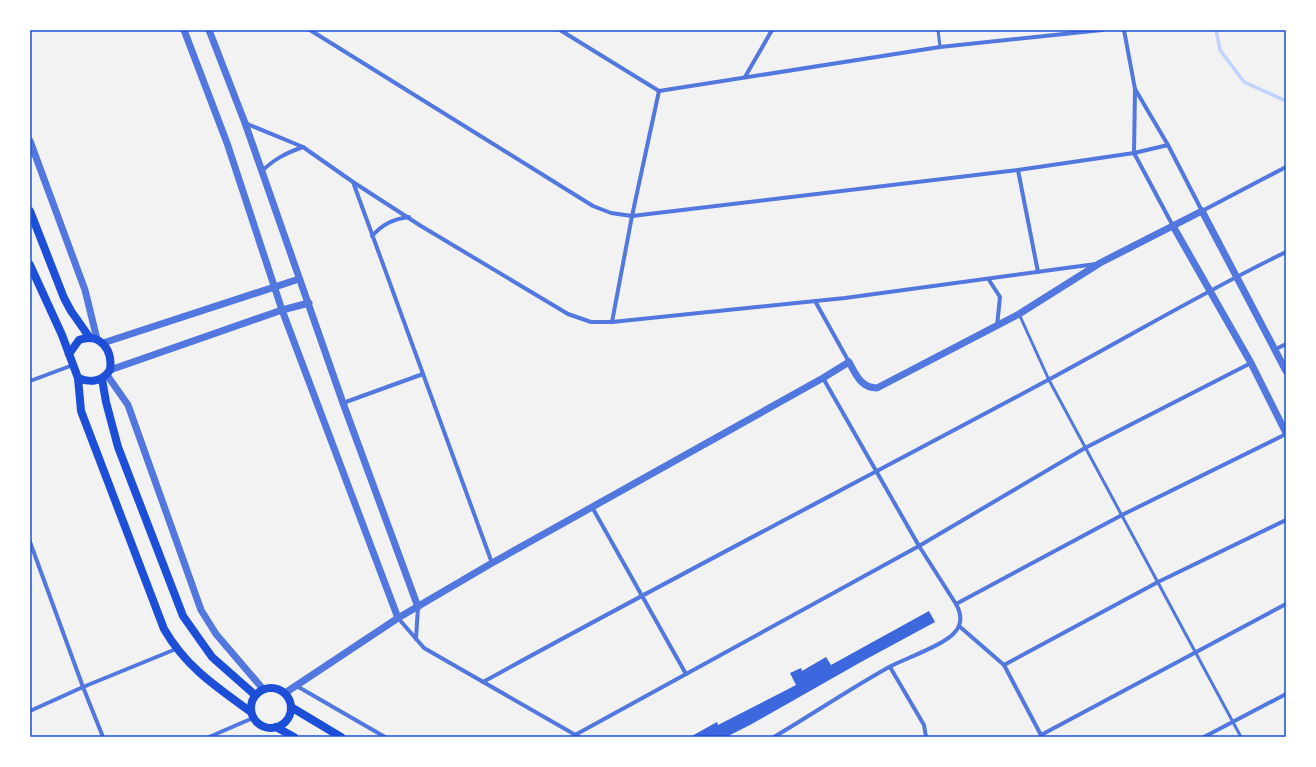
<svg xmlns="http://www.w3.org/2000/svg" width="1316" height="767" viewBox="0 0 1316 767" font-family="Literata,serif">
<rect width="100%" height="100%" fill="#f2f2f2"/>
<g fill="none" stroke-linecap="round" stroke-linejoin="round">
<polyline stroke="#bfd3fe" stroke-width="3.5" points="1216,30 1220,50 1244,82 1286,101"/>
</g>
<polygon fill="#3d67dc" points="929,611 935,622 861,662 750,725 726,737 690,737 717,722 718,725 796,685 790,673 801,668 802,671 826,657 831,665"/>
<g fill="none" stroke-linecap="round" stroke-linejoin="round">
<g stroke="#5277de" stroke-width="3">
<polyline points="938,30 940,47"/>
<polyline points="1019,314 1049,380 1241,737"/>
</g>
<g stroke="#5277de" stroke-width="4">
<polyline points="310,30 593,206 611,213 632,216 1018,170 1134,153 1168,145"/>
<polyline points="560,30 659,91 940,47 1102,30"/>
<polyline points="1124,30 1135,89 1134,153 1173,226"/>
<polyline points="745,77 772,30"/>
<polyline points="1135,89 1168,145 1202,211 1286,167"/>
<polyline points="245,123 303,147 353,182 421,226 568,314 591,322 612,322 845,298 1096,264"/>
<polyline points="1018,170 1038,272"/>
<path d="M261,172C274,159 286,153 303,147"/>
<polyline points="353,182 492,563"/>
<path d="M372,236C383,224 393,219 409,217"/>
<polyline points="989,280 1000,297 997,326"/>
<polyline points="815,301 849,362"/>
<polyline points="612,322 632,216 659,91"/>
<polyline points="1274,350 1286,344"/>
<polyline points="30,381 73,365"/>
<polyline points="343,403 423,374"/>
<polyline points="592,507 686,674"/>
<polyline points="30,542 83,687 103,737"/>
<polyline points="956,604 1122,515 1286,434"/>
<polyline points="398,618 424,648 579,737"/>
<polyline points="959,626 1004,665 1042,737"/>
<polyline points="416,639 418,607"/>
<polyline points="1004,665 1158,582 1286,520"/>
<polyline points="890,667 924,725 926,737"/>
<path d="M483,682C670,579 860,481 1048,380C1128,337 1205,291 1286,252"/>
<polyline points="295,685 385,737"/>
<polyline points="30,711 83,687 176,649"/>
<polyline points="575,735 919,546 1085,448 1251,363"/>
<polyline points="1041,735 1286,604"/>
<polyline points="209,737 253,718"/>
<path d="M774,737C813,714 851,688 891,666C907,658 946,644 955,632C963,623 961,613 956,604L919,546L823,378"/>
<polyline points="1204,737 1286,694"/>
</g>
<g stroke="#5277de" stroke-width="7">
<polyline points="184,30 227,143 282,310 398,618"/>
<polyline points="209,30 245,123 343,403 418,607"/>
<polyline points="30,141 85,290 97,339"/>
<polyline points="1173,226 1251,363 1286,433"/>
<polyline points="103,343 299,279"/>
<polyline points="110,370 282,310 309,303"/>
<polyline points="107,375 128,405 201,610 216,634 263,689"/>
<path d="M285,693L398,618L492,563L823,378L849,362C856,375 861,388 877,388L1019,314L1100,263L1202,211L1286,371"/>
</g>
<g stroke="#1d4ed8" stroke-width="8">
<polyline points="30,211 64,298 71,311 90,338"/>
<path d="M30,265L62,335L78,378L81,411L164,629C186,667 215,686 251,712"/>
<path d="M69,354L79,340C100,332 113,350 110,370C102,382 90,383 78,378"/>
<polyline points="102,379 106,402 118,447 183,616 212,657 255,695"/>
<circle cx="271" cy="708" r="20"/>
<polyline points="291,707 341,737"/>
<polyline points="276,727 294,737"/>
</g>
</g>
<rect width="1316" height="767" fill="none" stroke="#ffffff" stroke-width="62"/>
<rect x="31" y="31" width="1254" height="705" fill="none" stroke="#1d4ed8" stroke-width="1.5"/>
</svg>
